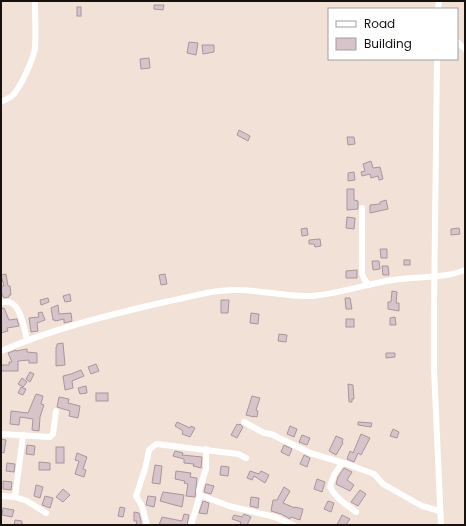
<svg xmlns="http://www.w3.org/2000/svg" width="466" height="526" viewBox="0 0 466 526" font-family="Poppins,sans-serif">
<rect width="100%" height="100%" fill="#f1e1d6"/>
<g fill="#d7c4cb" stroke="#a8969c">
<polygon points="154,5 164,5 163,10 154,9"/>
<rect x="77" y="7" width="4" height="9"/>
<polygon points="189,42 198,43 196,55 187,53"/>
<polygon points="202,45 214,45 214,52 203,54"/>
<polygon points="149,58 150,68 141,69 140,59"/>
<polygon points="239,130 250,136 248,141 237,135"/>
<polygon points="347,137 354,137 355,144 348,145"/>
<polygon points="371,161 373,168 380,167 383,179 379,180 378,176 371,178 370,174 362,176 361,172 365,171 363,164"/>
<polygon points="354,172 355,180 348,181 348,173"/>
<polygon points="347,189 354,189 354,200 358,201 358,209 347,210"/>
<polygon points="386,200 388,209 370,213 370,205 380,204 380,202"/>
<polygon points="347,217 355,218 354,229 346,228"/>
<polygon points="307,228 308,235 302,236 301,229"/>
<polygon points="459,228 460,234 451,235 451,229"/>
<polygon points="320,239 321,246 315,247 314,244 309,244 309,240"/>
<polygon points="380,249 387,249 387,258 381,258"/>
<rect x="404" y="260" width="6" height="5"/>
<polygon points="372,261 379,261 380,269 373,270"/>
<polygon points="382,266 388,266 389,275 383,275"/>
<polygon points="357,270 357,278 346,278 346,271"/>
<polygon points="6,274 8,286 10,286 11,295 9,295 9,297 4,298 3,296 2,296 1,286 4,286 1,275"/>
<polygon points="165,274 167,284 161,285 159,275"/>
<polygon points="392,291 397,292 396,303 399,303 399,311 388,309 388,302 391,302"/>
<polygon points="70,294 71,301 65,302 63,296"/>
<polygon points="48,298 49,302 41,305 40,300"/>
<polygon points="345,298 350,298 352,309 346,309"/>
<polygon points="221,300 229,300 228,313 221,313"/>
<polygon points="58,305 59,314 71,313 72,321 64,323 64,319 55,321 55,320 53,320 51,308"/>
<polygon points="4,308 9,320 17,319 19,326 7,328 8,331 1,333 1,309"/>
<polygon points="42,312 45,320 37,323 38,331 31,332 29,318 39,317 38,313"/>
<polygon points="251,313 259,314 258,324 250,323"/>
<polygon points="395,317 396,325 390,325 390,318"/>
<rect x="346" y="319" width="8" height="8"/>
<polygon points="279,334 287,335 286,342 278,341"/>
<polygon points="63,343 65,365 56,366 56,347 57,346 57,344"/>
<polygon points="27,349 27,352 37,353 37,363 29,363 29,360 18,361 18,371 1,371 1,365 9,365 9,362 12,362 8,353 16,350 16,351"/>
<polygon points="386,353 395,353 395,357 386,358"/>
<polygon points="96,364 99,371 91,374 88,367"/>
<polygon points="81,370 84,376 72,381 73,388 65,390 63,376 71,374"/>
<polygon points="30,372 34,374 30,382 26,379"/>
<polygon points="22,378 27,382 23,387 18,384"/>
<polygon points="348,384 353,385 354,399 352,399 352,402 349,402"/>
<polygon points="86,386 87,393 80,394 78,388"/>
<polygon points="21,387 26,389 23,395 18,393"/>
<rect x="96" y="393" width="12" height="8"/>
<polygon points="36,394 43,396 41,404 44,405 40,417 39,431 32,430 33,419 20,417 19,425 10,424 11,411 28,413"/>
<polygon points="252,396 260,398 256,410 258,411 257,417 254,416 254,417 246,415"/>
<polygon points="59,397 69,399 68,403 80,406 78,418 69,416 70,411 57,407"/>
<polygon points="177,422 190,428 191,426 195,428 190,437 182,434 183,431 175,426"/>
<polygon points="358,422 372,423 371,427 358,425"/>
<polygon points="237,424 239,425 240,424 243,427 237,438 231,435"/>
<polygon points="290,426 297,429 294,437 287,434"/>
<polygon points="393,429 399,432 397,438 390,436"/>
<polygon points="361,434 370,438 361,455 358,453 354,462 347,459 350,451 353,453"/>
<polygon points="302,435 310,438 307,445 299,442"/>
<polygon points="336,436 343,439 342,443 343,443 336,455 329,451"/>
<polygon points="1,439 6,440 4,453 1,452"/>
<polygon points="27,445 35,446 34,455 26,454"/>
<polygon points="284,445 292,449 289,456 281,452"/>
<rect x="56" y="447" width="8" height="16"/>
<polygon points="175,451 183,453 182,455 202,457 201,468 193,466 194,464 184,463 184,459 173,456"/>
<polygon points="77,453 87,457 83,469 86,470 84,477 75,474 79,461 75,460"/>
<polygon points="304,455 310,458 307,467 300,464"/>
<polygon points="39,462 50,463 50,470 39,470"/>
<polygon points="7,463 15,464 14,472 6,471"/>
<polygon points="155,465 162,466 160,484 152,483"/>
<polygon points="221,466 229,467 228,476 220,475"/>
<polygon points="344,468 352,472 347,480 354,485 350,491 336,484 338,477"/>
<polygon points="176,471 191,473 190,477 197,478 195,497 186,496 188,484 184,483 185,481 175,479"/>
<polygon points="250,471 259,474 261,471 269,475 265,483 254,476 252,480 247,478"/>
<polygon points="317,479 325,482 322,492 314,489"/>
<polygon points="3,481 12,482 11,490 3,489"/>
<polygon points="206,484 214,486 211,494 204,492"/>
<polygon points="36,485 43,487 40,498 34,496"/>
<polygon points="284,487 290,491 283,503 295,508 295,507 303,509 300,520 291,517 290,519 281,514 271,511 273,500 277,500"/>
<polygon points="63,489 70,495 63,502 56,497"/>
<polygon points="360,490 366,494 358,506 351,502"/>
<polygon points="163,492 184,495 182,507 160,501"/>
<polygon points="45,496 53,498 50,508 42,505"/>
<polygon points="148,496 156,497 154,507 146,505"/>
<polygon points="251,497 259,498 258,508 250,506"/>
<polygon points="203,501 209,503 207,514 199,513"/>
<polygon points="328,501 334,503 331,512 324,509"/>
<polygon points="120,507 125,508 123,517 118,516"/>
<polygon points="3,508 14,510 12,517 2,515"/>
<polygon points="134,512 139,513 141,521 141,525 136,525 137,521 134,521"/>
<polygon points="184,514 189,515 187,525 159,525 162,517 182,521"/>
<polygon points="244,514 251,517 247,525 240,525 241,522 232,519 234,515 242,517"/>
<polygon points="342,515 350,519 346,525 337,525"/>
<polygon points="15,520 22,521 22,525 14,525"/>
</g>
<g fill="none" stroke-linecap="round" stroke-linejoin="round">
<g stroke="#fff" stroke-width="6">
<polyline points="438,9 439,1"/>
<polyline points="457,42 465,49"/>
<polyline points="437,59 434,310 434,369 441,525"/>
<path d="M1,102C6,99 11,98 14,94C22,84 33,60 35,48C36,33 35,16 35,1"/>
<polyline points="362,208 362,273 364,279 369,285"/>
<path d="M1,303C20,295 24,328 27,340"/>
<path d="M1,351C55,328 112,314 169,301C191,297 215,289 238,290C262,290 286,297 310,296C339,294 365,284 393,280C417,276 442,279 465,270"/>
<polyline points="244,422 264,433 271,434 310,453 347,464 374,474 383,484 422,506 440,511"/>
<polyline points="1,434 50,437 53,434 56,411"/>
<polyline points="206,449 206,469 199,491 200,495 229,506 275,517 293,525"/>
<path d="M342,463L334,475L330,487C336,499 346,504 356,512"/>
<polyline points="1,496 15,497 23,435"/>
<polyline points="15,497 27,501 46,513"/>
<polyline points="147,525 142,506 136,496 145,469 149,450 156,444 238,454 246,458"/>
<polyline points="191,525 200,495"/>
</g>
</g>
<rect width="466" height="526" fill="none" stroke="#17120e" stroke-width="4"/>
<rect x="328" y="8" width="130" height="52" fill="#ffffff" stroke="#a2a09f"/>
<rect x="336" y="21" width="20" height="6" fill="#ffffff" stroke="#a2a09f"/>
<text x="364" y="28" font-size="12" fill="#17120e">Road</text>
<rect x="336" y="38" width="20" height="12" fill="#d7c4cb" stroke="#a2a09f"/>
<text x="364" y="48" font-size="12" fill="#17120e">Building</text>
</svg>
